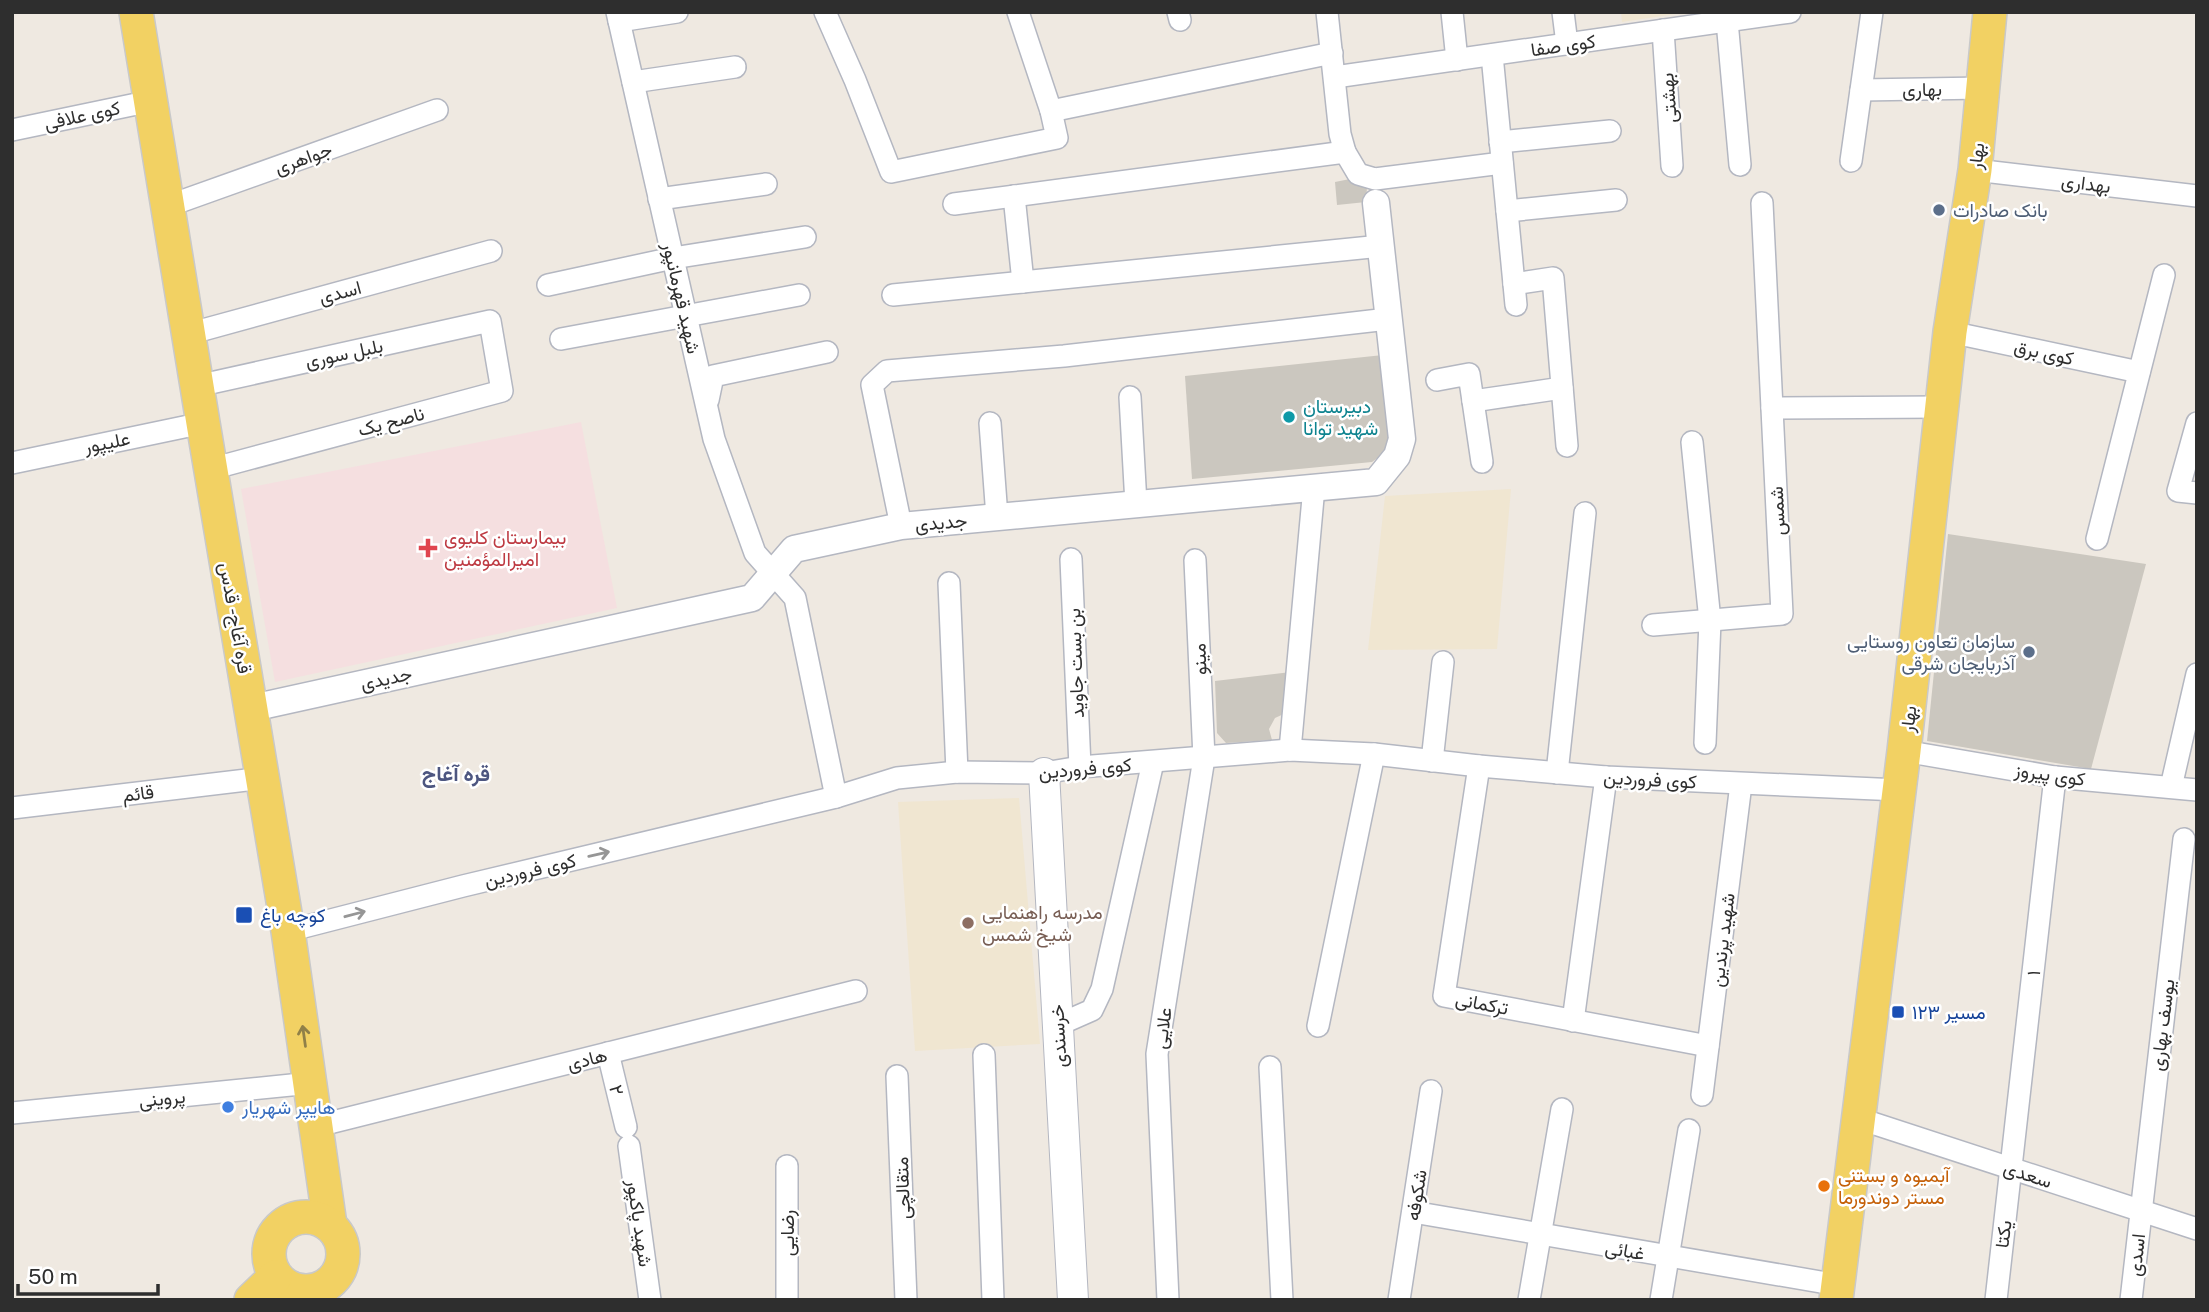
<svg xmlns="http://www.w3.org/2000/svg" width="2209" height="1312" viewBox="0 0 2209 1312" font-family="'Public Sans',Vazirmatn,sans-serif">
<rect width="100%" height="100%" fill="#efe9e1"/>
<g fill="#f0e6d1">
<polygon points="1621,12 1689,12 1622,22"/>
<polygon points="1511,489 1497,649 1368,650 1385,496"/>
<polygon points="1019,798 1040,1044 915,1051 898,802"/>
</g>
<polygon fill="#f5dfe0" points="581,422 617,608 275,682 241,489"/>
<g fill="#cbc7bf">
<polygon points="1350,179 1367,187 1366,202 1337,205 1335,182"/>
<polygon points="1383,355 1393,447 1372,462 1192,479 1185,376"/>
<polygon points="1948,534 2146,564 2091,769 1927,741"/>
<polygon points="1291,672 1288,712 1275,718 1269,729 1272,740 1226,743 1217,733 1215,681"/>
</g>
<g fill="none" stroke-linecap="round" stroke-linejoin="round">
<defs>
<g id="minor">
<polyline points="617,12 714,439 755,553 795,598 836,797"/>
<polyline points="825,12 855,80 891,172 1057,138 1051,111 1018,12"/>
<polyline points="1178,12 1180,20"/>
<polyline points="1327,12 1340,134 1345,152 1358,174 1375,179 1502,163"/>
<polyline points="1452,12 1457,60"/>
<polyline points="1563,12 1567,44"/>
<polyline points="619,21 677,12"/>
<polyline points="1727,21 1740,165"/>
<polyline points="1663,30 1672,166"/>
<polyline points="1492,55 1516,305"/>
<polyline points="1335,77 1790,12"/>
<polyline points="633,82 735,67"/>
<polyline points="1861,90 1983,88"/>
<polyline points="1051,111 1332,53"/>
<polyline points="12,130 151,101"/>
<polyline points="1500,142 1610,131"/>
<polyline points="1851,161 1872,12"/>
<polyline points="1975,170 2197,196"/>
<polyline points="1014,196 1023,282"/>
<polyline points="659,199 766,184"/>
<polyline points="954,204 1345,152"/>
<polyline points="168,206 437,110"/>
<polyline points="1507,211 1616,200"/>
<polyline points="1514,284 1553,278 1567,446"/>
<polyline points="548,285 673,258 805,237"/>
<polyline points="893,295 1381,246"/>
<polyline points="1950,332 2139,372"/>
<polyline points="188,334 491,251"/>
<polyline points="561,339 799,295"/>
<polyline points="1437,380 1469,374 1482,462"/>
<polyline points="197,386 490,321 502,391 211,469"/>
<polyline points="1130,397 1136,504"/>
<polyline points="708,400 713,376 827,352"/>
<polyline points="1473,401 1562,388"/>
<polyline points="1772,408 1942,407"/>
<polyline points="990,423 997,517"/>
<polyline points="2197,423 2178,491 2197,493"/>
<polyline points="1692,442 1710,621 1705,743"/>
<polyline points="12,463 203,423"/>
<polyline points="901,526 872,385 887,371 1064,356 1388,319"/>
<polyline points="2097,539 2164,275"/>
<polyline points="1071,559 1080,767"/>
<polyline points="949,583 957,772"/>
<polyline points="1653,625 1782,614 1762,203"/>
<polyline points="1290,750 1314,487"/>
<polyline points="1904,751 2055,777 2197,790"/>
<polyline points="1432,761 1443,662"/>
<polyline points="1479,766 1444,996 1708,1046"/>
<polyline points="1557,773 1585,513"/>
<polyline points="2171,787 2197,674"/>
<polyline points="12,808 263,778"/>
<polyline points="288,931 463,886 836,797 897,778 957,772 1044,773 1080,767 1290,750 1374,754 1479,766 1606,777 1899,790"/>
<polyline points="1573,1021 1606,777"/>
<polyline points="1058,1025 1092,1010 1102,989 1153,762"/>
<polyline points="1318,1026 1374,754"/>
<polyline points="608,1053 626,1127"/>
<polyline points="984,1055 993,1300"/>
<polyline points="1270,1067 1282,1300"/>
<polyline points="897,1076 906,1300"/>
<polyline points="1702,1095 1741,784"/>
<polyline points="12,1113 311,1083"/>
<polyline points="1860,1119 2197,1229"/>
<polyline points="317,1126 856,991"/>
<polyline points="629,1146 650,1300"/>
<polyline points="787,1166 787,1300"/>
<polyline points="1413,1212 1838,1285"/>
<polyline points="1168,1300 1157,1054 1204,758 1195,560"/>
<polyline points="1399,1300 1431,1091"/>
<polyline points="1529,1300 1562,1109"/>
<polyline points="1661,1300 1689,1130"/>
<polyline points="1996,1300 2055,777"/>
<polyline points="2131,1300 2184,839"/>
</g>
<polyline id="tertiary" points="252,708 752,598 794,549 901,526 1376,482 1397,456 1402,439 1376,203"/>
<polyline id="secondary" points="1044,773 1073,1300"/>
<g id="primary">
<polyline points="136,12 203,423 288,931 330,1225"/>
<circle cx="306" cy="1254" r="37"/>
<polyline points="251,1300 275,1277"/>
<polyline points="1836,1300 1904,751 1950,332 1975,170 1990,12"/>
</g>
</defs>
<use href="#minor" stroke="#b4b7c1" stroke-width="24"/>
<use href="#tertiary" stroke="#b4b7c1" stroke-width="29"/>
<use href="#secondary" stroke="#b4b7c1" stroke-width="32"/>
<use href="#primary" stroke="#c9c9c9" stroke-width="36"/>
<use href="#minor" stroke="#fff" stroke-width="21"/>
<use href="#tertiary" stroke="#fff" stroke-width="26"/>
<use href="#secondary" stroke="#fff" stroke-width="30"/>
<use href="#primary" stroke="#f2d163" stroke-width="33"/>
</g>
<defs><path id="oneway-shaft" d="M-6 0H5M1.5-3L5.5 0L1.5 3" fill="none" stroke-width="1.6" stroke-linecap="round" stroke-linejoin="round" transform="scale(1.75)"/></defs>
<g stroke="#969696">
<use href="#oneway-shaft" transform="translate(599 854) rotate(-13)"/>
<use href="#oneway-shaft" transform="translate(355 914) rotate(-15)"/>
</g>
<use stroke="#908048" href="#oneway-shaft" transform="translate(304 1036) rotate(-98)"/>
<g fill="#5c6f8a" stroke="#fff" stroke-width="2.5">
<circle cx="1939" cy="210" r="7"/>
<circle cx="2029" cy="652" r="7"/>
</g>
<circle fill="#0f9aa8" stroke="#fff" stroke-width="2.5" cx="1289" cy="417" r="7"/>
<path fill="#e0444e" stroke="#fff" stroke-width="2.5" d="M424.5 537.5h7v7h7v7h-7v7h-7v-7h-7v-7h7z"/>
<g fill="#1a4fb4" stroke="#fff" stroke-width="2.5">
<rect x="235" y="906" width="18" height="18" rx="3.5"/>
<rect x="1891" y="1005" width="14" height="14" rx="3.5"/>
</g>
<circle fill="#8d6e63" stroke="#fff" stroke-width="2.5" cx="968" cy="923" r="7"/>
<circle fill="#3f7fe0" stroke="#fff" stroke-width="2.5" cx="228" cy="1107" r="7"/>
<circle fill="#e8710a" stroke="#fff" stroke-width="2.5" cx="1824" cy="1186" r="7"/>
<g text-anchor="middle" stroke-width="5" stroke-linejoin="round" paint-order="stroke">
<g font-size="19" fill="#2e2e2e" stroke="#fff">
<text transform="translate(1563 45) rotate(-8)" y="7">کوی صفا</text>
<text transform="translate(1922 89) rotate(-1)" y="7">بهاری</text>
<text transform="translate(1668 98) rotate(-94)" y="7">بهشتی</text>
<text transform="translate(82 115) rotate(-12)" y="7">کوی علافی</text>
<text transform="translate(1976 156) rotate(-84)" y="7">بهار</text>
<text transform="translate(303 158) rotate(-20)" y="7">جواهری</text>
<text transform="translate(2086 183) rotate(7)" y="7">بهداری</text>
<text transform="translate(340 292) rotate(-15)" y="7">اسدی</text>
<text transform="translate(682 298) rotate(77)" y="7">شهید قهرمانپور</text>
<text transform="translate(2044 352) rotate(12)" y="7">کوی برق</text>
<text transform="translate(344 353) rotate(-12)" y="7">بلبل سوری</text>
<text transform="translate(391 421) rotate(-15)" y="7">ناصح یک</text>
<text transform="translate(107 442) rotate(-11)" y="7">علیپور</text>
<text transform="translate(1777 511) rotate(-93)" y="7">شمس</text>
<text transform="translate(941 522) rotate(-5)" y="7">جدیدی</text>
<text transform="translate(236 618) rotate(80)" y="7">قره آغاج - قدس</text>
<text transform="translate(1199 659) rotate(-92)" y="7">مینو</text>
<text transform="translate(1075 663) rotate(-92)" y="7">بن بست جاوید</text>
<text transform="translate(386 678) rotate(-12)" y="7">جدیدی</text>
<text transform="translate(1908 719) rotate(-84)" y="7">بهار</text>
<text transform="translate(1085 768) rotate(-5)" y="7">کوی فروردین</text>
<text transform="translate(2050 774) rotate(8)" y="7">کوی پیروز</text>
<text transform="translate(1650 779) rotate(3)" y="7">کوی فروردین</text>
<text transform="translate(138 793) rotate(-7)" y="7">قائم</text>
<text transform="translate(530 870) rotate(-13)" y="7">کوی فروردین</text>
<text transform="translate(1722 940) rotate(-83)" y="7">شهید پرندین</text>
<text transform="translate(2033 973) rotate(-84)" y="7">۱</text>
<text transform="translate(1482 1003) rotate(11)" y="7">ترکمانی</text>
<text transform="translate(2162 1025) rotate(-83)" y="7">یوسف بهاری</text>
<text transform="translate(1162 1028) rotate(-82)" y="7">علایی</text>
<text transform="translate(1058 1036) rotate(-93)" y="7">خرسندی</text>
<text transform="translate(587 1059) rotate(-14)" y="7">هادی</text>
<text transform="translate(617 1090) rotate(76)" y="7">۲</text>
<text transform="translate(162 1098) rotate(-6)" y="7">پروینی</text>
<text transform="translate(2028 1174) rotate(18)" y="7">سعدی</text>
<text transform="translate(902 1188) rotate(-92)" y="7">متقالچی</text>
<text transform="translate(1416 1195) rotate(-81)" y="7">شکوفه</text>
<text transform="translate(640 1223) rotate(82)" y="7">شهید پاکپور</text>
<text transform="translate(787 1233) rotate(-90)" y="7">رضایی</text>
<text transform="translate(2003 1234) rotate(-83)" y="7">یکتا</text>
<text transform="translate(1625 1250) rotate(10)" y="7">غبائی</text>
<text transform="translate(2136 1255) rotate(-84)" y="7">اسدی</text>
</g>
<g font-size="19" fill="#4e5e75" stroke="#fff" text-anchor="start">
<text x="1953" y="217">بانک صادرات</text>
<text x="2015" y="648" text-anchor="end">سازمان تعاون روستایی<tspan x="2015" dy="22">آذربایجان شرقی</tspan></text>
</g>
<g font-size="19" fill="#0d838f" stroke="#fff" text-anchor="start">
<text x="1303" y="413">دبیرستان<tspan x="1303" dy="22">شهید توانا</tspan></text>
</g>
<g font-size="19" fill="#be3a42" stroke="#fff" text-anchor="start">
<text x="444" y="544">بیمارستان کلیوی<tspan x="444" dy="22">امیرالمؤمنین</tspan></text>
</g>
<g font-size="19" fill="#785e54" stroke="#fff" text-anchor="start">
<text x="982" y="919">مدرسه راهنمایی<tspan x="982" dy="22">شیخ شمس</tspan></text>
</g>
<g font-size="19" fill="#164399" stroke="#fff" text-anchor="start">
<text x="260" y="922">کوچه باغ</text>
<text x="1912" y="1019">مسیر ۱۲۳</text>
</g>
<g font-size="19" fill="#366cbe" stroke="#fff" text-anchor="start">
<text x="242" y="1114">هایپر شهریار</text>
</g>
<g font-size="19" fill="#c56008" stroke="#fff" text-anchor="start">
<text x="1838" y="1182">آبمیوه و بستنی<tspan x="1838" dy="22">مستر دوندورما</tspan></text>
</g>
<g font-size="21" font-weight="bold" fill="#4d5680" stroke="#fff">
<text x="456" y="781">قره آغاج</text>
</g>
</g>
<rect width="2209" height="1312" fill="none" stroke="#2e2e2e" stroke-width="28"/>
<path d="M18 1284v10h140v-10" fill="none" stroke="#2e2e2e" stroke-width="3.5"/>
<text x="28" y="1284" font-size="21" fill="#2e2e2e" stroke="#ffffff" stroke-width="5" paint-order="stroke">50 m</text>
</svg>
